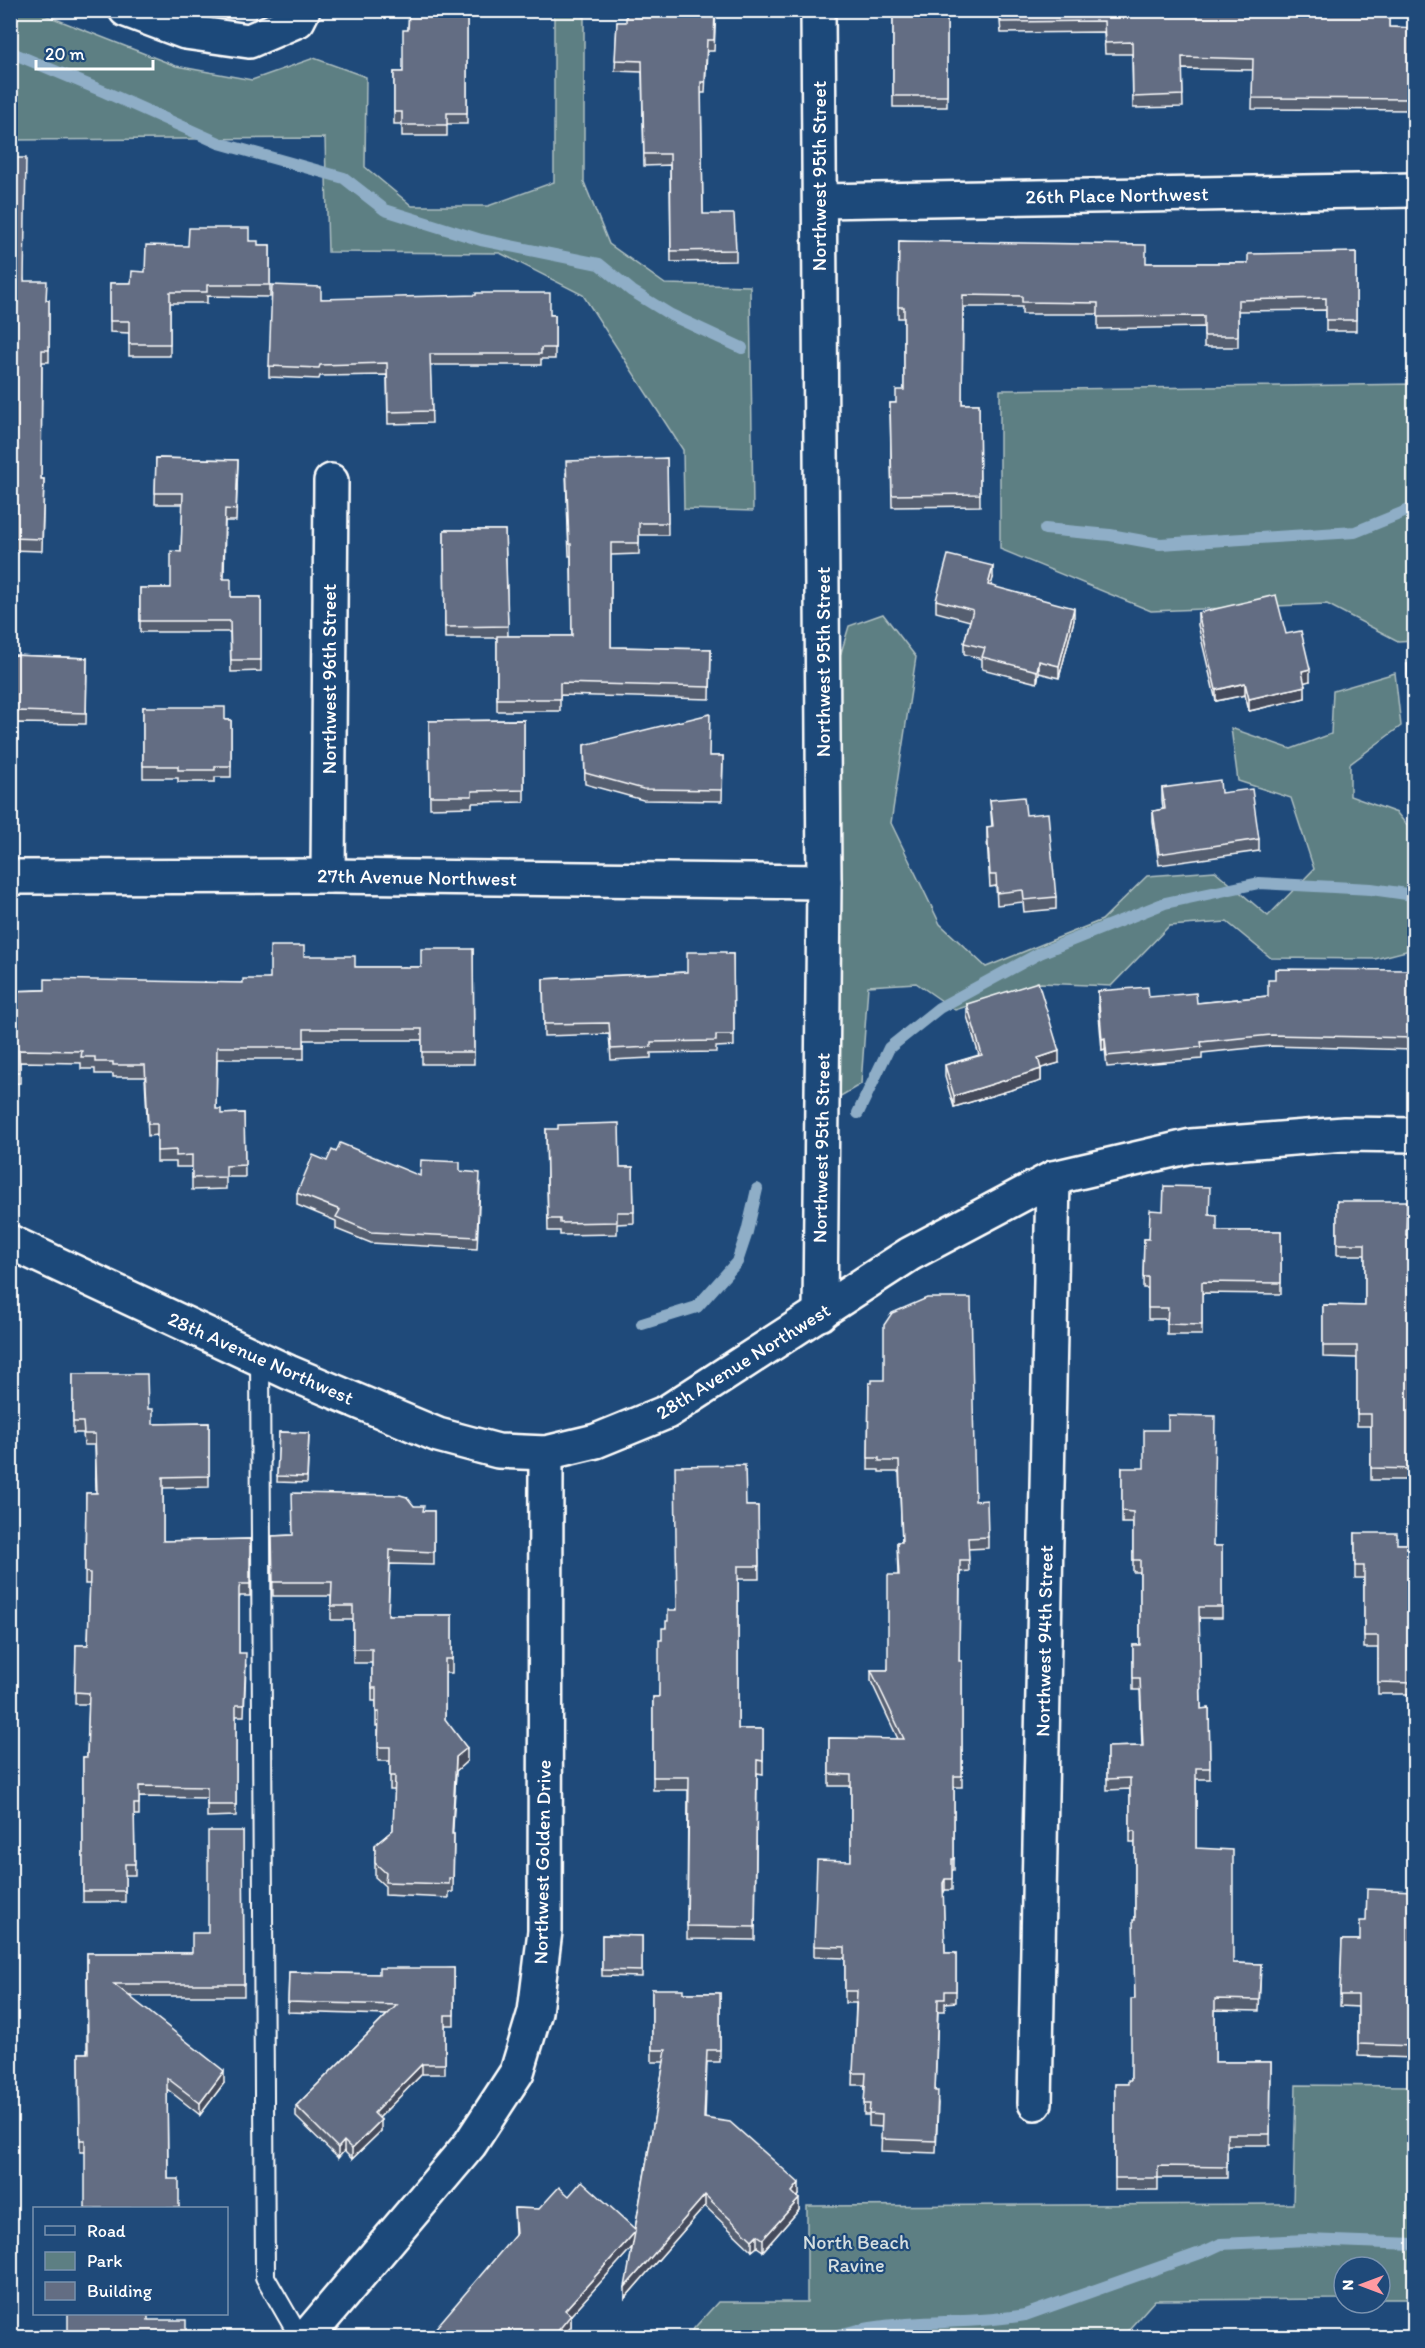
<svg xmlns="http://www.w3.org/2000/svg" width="1425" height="2348" viewBox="0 0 1425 2348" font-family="Itim,sans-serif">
<rect width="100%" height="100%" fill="#1f4a7a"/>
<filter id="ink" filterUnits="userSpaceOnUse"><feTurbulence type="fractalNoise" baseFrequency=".0167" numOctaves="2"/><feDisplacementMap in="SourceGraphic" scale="12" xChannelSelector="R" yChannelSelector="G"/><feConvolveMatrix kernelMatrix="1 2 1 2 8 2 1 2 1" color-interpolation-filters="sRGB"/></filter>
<g filter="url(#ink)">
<g fill="#5d7f83" stroke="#aebfc1" stroke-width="1.5">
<polygon points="10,11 35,11 176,66 252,80 314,58 366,77 365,167 412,206 488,206 554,182 554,11 584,11 584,182 609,244 665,284 750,286 753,511 684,509 683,450 583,295 500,253 328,252 325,138 11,140"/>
<polygon points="1414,384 1414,640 1398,641 1327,604 1151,611 1000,549 1000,390"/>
<polygon points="883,614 916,657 891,823 940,924 986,967 1102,920 1147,876 1215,871 1268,916 1314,869 1291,798 1238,781 1231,728 1291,749 1331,734 1333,691 1395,673 1401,726 1350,764 1350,796 1397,813 1414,834 1414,949 1375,959 1271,958 1227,922 1169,926 1111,986 1040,983 955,1010 916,983 868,986 861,1084 829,1103 830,690 849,626"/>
<polygon points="1296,2085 1414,2086 1414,2299 1380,2299 1380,2267 1344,2267 1344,2299 1155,2300 1122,2337 686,2337 718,2302 807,2302 807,2206 1293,2204"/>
</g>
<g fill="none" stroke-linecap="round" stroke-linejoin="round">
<g stroke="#8faec7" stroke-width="12">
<polyline points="10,52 105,92 219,143 344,178 385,210 481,240 599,264 632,291 671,315 742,348"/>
<polyline points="1045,529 1110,535 1160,544 1355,532 1414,508"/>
<polyline points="858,1113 889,1048 939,1008 1040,953 1165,903 1259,883 1371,889 1414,895"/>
<polyline points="642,1324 697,1307 737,1262 747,1232 757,1189"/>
<path d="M830,2338C893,2316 960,2327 1025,2315L1206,2251L1221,2244L1307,2240L1414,2244"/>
</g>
<defs>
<polyline id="service" points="260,1359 265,2277 300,2338"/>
<g id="minor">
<polyline points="126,10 185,32 249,41 298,20 303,10"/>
<polyline points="818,10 824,882 820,1314"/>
<polyline points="820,201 1414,190"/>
<polyline points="328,876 331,481"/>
<polyline points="10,877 328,876 824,882"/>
<polyline points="1035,2103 1053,1178"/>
<polyline points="306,2338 470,2144 517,2072 535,2012 545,1931 546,1453"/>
</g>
<polyline id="tertiary" points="10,1242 288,1372 438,1435 498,1451 546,1453 596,1441 667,1412 910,1254 1053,1178 1191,1146 1344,1134 1414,1135"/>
</defs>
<use href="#service" stroke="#fff" stroke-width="22"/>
<use href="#minor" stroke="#fff" stroke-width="38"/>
<use href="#tertiary" stroke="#fff" stroke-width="38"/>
<use href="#service" stroke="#1f4a7a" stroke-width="18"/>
<use href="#minor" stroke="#1f4a7a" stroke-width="33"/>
<use href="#tertiary" stroke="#1f4a7a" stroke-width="33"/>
</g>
<g fill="#555e71" stroke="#fff" stroke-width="1.5">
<polygon points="409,10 505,10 505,14 467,14 467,124 447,124 447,136 402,136 402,124 394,124 394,72 403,72 408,30"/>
<polygon points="716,10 714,51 707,51 705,93 701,93 703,214 736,250 736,261 671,262 670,165 644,166 642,72 615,71 617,22 626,22 661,15"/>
<rect x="893" y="10" width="54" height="97"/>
<polygon points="999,10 1389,10 1389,27 1414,28 1414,110 1252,109 1253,70 1182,69 1183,107 1133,108 1132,54 1105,54 1104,32 1001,33"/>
<polygon points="10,158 24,281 47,300 49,300 49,362 42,362 41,479 44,479 42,551 10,550"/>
<polygon points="249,241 258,245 270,245 270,297 207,296 207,303 170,303 170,356 129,356 129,333 110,332 110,283 131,283 145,272 188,246"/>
<polygon points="899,241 1146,263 1248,263 1356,252 1356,331 1326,331 1326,310 1238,311 1238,347 1204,347 1204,327 1098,329 1098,314 1022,314 1022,307 963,307 962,404 979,404 980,506 892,507 890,403 896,403 904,390 904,318 898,318"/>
<polygon points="321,299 555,315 555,359 541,359 541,365 430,365 432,423 388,424 387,375 320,376 319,379 269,377 269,366"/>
<polygon points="156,458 238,460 236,521 225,521 224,579 231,597 261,597 261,671 231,672 230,632 140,632 140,588 171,588 181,552 183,504 155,504"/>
<polygon points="667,458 668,535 639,535 639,554 611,555 611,647 711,649 710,699 560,695 560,711 497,711 497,638 445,638 444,530 505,530 508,636 572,636 571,556 569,556 566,473"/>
<polygon points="993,578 990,586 1074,620 1059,678 1039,673 1037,683 982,669 982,659 964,654 964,643 970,621 936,612 936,600"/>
<polygon points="1198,613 1286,634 1310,681 1304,682 1305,698 1249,711 1245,695 1216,701 1198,625"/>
<polygon points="10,655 87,658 86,724 17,723 17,799 10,799"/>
<polygon points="1414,662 1414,707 1407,675 1407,664"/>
<polygon points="143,707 225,720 231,720 231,777 215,777 215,782 178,782 178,778 143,778"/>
<polygon points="524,720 524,802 472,803 472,807 430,808 429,721"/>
<polygon points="584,745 709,756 723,756 722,801 643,800 585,784"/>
<polygon points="1162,788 1221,793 1259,839 1259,851 1159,865 1153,822 1153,811 1163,809 1162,800"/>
<polygon points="990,800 1026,815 1056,897 1056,909 1024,912 1023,902 997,905 996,886 990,887 987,839 987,827 992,827"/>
<polygon points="473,949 474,1064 422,1064 422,1040 304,1040 304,1059 217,1059 216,1109 221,1114 244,1113 245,1177 226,1177 226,1189 192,1190 192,1167 176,1167 176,1162 157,1162 157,1135 148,1136 145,1077 113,1077 113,1074 95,1074 95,1069 81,1069 81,1063 20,1062 20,1083 10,1084 10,991 243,983 270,979 304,956 355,967 421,967"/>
<polygon points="726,954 733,954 734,1046 716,1047 716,1052 651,1053 651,1058 611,1060 609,1034 544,1036 543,979 687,972"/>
<polygon points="1414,955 1414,1050 1271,1046 1202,1053 1202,1059 1107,1067 1105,1049 1102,1050 1098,1003 1098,991 1197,1003 1268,996 1409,970"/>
<polygon points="967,1004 1059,1063 1041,1068 1041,1081 954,1107 945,1077 945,1065 979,1055 967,1016"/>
<polygon points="546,1129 620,1167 633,1167 634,1223 617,1224 617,1234 560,1235 560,1231 548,1231"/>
<polygon points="336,1152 420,1176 460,1171 480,1184 477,1249 371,1243 336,1229 336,1221 297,1205 297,1193"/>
<polygon points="1337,1201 1407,1235 1414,1235 1414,1480 1371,1480 1371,1426 1357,1426 1357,1358 1323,1357 1323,1305 1365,1306 1365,1255 1337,1255"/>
<polygon points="1210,1215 1217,1231 1281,1231 1281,1294 1202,1293 1202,1335 1167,1335 1167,1319 1148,1319 1148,1288 1143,1288 1144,1239 1149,1239"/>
<polygon points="73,1374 148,1409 153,1424 209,1423 209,1487 163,1488 163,1541 250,1539 250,1596 240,1596 239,1600 239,1653 246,1665 244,1716 236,1716 236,1816 207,1817 207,1798 139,1797 139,1815 134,1815 135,1875 125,1875 125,1902 83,1902 83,1757 87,1757 89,1704 75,1704 76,1645 88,1645 90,1584 85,1584 86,1493 96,1493 95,1445 84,1445 83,1433 73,1433"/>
<polygon points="869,1383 975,1501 988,1537 988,1548 968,1549 969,1571 960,1572 959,1661 962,1661 962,1787 954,1787 954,1870 952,1870 952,1890 945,1890 943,1894 945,1953 956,1953 956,2002 945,2003 945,2011 938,2011 935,2091 938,2103 936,2153 881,2151 882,2127 869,2126 869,2115 864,2115 865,2085 853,2085 856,2003 845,2003 845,1958 814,1957 814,1946 851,1861 851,1786 829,1786 829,1738 898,1739 871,1681 871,1670 888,1670 898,1575 897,1542 902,1542 899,1472 879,1472 879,1470 868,1470"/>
<polygon points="279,1432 309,1433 307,1483 277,1482"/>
<polygon points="1122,1468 1213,1546 1222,1546 1222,1618 1199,1618 1201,1709 1209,1708 1210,1779 1196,1779 1196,1848 1233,1963 1261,1964 1259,2011 1215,2010 1215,2062 1271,2062 1270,2145 1227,2145 1227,2178 1158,2178 1158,2190 1115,2190 1115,2084 1128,2084 1131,2080 1135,1999 1135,1842 1130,1842 1130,1789 1107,1790 1107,1747 1142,1746 1140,1690 1133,1690 1133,1645 1140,1645 1140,1572 1133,1572 1133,1523 1122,1523"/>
<polygon points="414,1506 424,1511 434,1511 434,1565 390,1564 388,1615 452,1615 452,1673 445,1673 445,1719 467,1761 456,1771 452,1834 454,1834 453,1892 449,1892 449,1898 385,1895 385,1886 375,1877 375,1845 393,1830 395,1790 390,1790 390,1761 378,1761 378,1726 376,1726 376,1701 372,1701 372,1663 353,1663 353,1620 331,1620 331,1596 273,1596 272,1536 293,1535"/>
<polygon points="746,1506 758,1506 759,1579 738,1579 738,1729 763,1729 763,1774 757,1773 755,1940 687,1939 688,1790 653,1790 653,1697 659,1697 662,1640 668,1621"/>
<polygon points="1355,1533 1397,1544 1414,1544 1414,1694 1378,1694 1378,1648 1364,1648 1364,1578 1355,1578"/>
<polygon points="243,1831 244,1996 128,1996 224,2083 200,2115 167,2089 168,2179 179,2208 85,2152 80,2152 79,2053 87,2053 87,1953 192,1953 208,1933"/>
<polygon points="1414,1891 1414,2058 1358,2056 1358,2007 1340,2006 1342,1940 1360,1940 1366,1921"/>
<polygon points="602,1935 642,1936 642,1977 602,1976"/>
<polygon points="454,1968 454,2025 445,2025 445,2074 422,2074 379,2118 381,2131 352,2159 344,2151 338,2158 296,2117 296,2106 387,2015 288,2012 289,1972 379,1974"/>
<polygon points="652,1989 683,1993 720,1993 720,2062 707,2062 705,2118 799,2195 798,2197 799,2210 763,2251 757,2247 752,2251 705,2206 625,2298 632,2247 571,2315 571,2327 515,2235 514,2208 539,2209 569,2196 635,2229 664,2062 652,2062"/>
</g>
<g fill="#454c5c" stroke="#fff" stroke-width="1.5">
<polygon points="993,566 993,578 988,597 988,585"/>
<polygon points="1074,608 1074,620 1059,678 1059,666"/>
<polygon points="1039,661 1039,673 1037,683 1037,671"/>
<polygon points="1310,669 1310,681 1302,683 1302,671"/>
<polygon points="1245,683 1245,695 1216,701 1216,690"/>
<polygon points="1305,686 1305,698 1249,711 1249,699"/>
<polygon points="1105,1038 1105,1049 1102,1050 1102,1039"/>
<polygon points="1059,1051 1059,1063 1038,1069 1038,1058"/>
<polygon points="1041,1069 1041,1081 954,1107 954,1096"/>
<polygon points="467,1748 467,1761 456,1771 452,1847 456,1757"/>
<polygon points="945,1879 945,1890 943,1894 943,1883"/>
<polygon points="422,2064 422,2074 374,2123 374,2113"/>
<polygon points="224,2071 224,2083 200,2115 200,2103"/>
<polygon points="381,2120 381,2131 352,2159 352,2149"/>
<polygon points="344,2141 344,2151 338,2158 338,2148"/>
<polygon points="799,2183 799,2195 792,2204 792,2192"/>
<polygon points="705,2195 705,2206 625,2298 625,2287"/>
<polygon points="799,2199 799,2210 763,2251 763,2239"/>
<polygon points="635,2232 635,2244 571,2315 571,2327 562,2337 553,2337 565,2310"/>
<polygon points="757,2235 757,2247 752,2251 752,2240"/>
</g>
<g fill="#636d83" stroke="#fff" stroke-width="1.5">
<polygon points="409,10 467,10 467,113 447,113 447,125 402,125 402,112 394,112 394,72 403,72 403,30 408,30"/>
<polygon points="661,10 715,10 714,40 707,40 705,82 701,82 703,214 734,214 736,250 671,251 670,154 644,154 642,61 615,60 617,22 626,22 626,14 661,15"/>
<rect x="893" y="10" width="54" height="86"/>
<polygon points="1000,10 1389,10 1389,27 1414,28 1414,99 1252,98 1253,59 1182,57 1183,95 1133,97 1132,42 1105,43 1104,21 1001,22"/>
<polygon points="10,158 26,158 24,281 47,281 46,300 49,300 49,350 42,350 41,479 44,479 42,539 10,538"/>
<polygon points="189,228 249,228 249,241 258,241 258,245 270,245 270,285 207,285 207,292 170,292 170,344 129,344 129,321 110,321 110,283 131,283 132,271 145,272 146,245 188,246"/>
<polygon points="899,241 1146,245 1146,263 1248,263 1248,254 1356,252 1356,320 1326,320 1326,298 1238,300 1238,336 1204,336 1204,316 1098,317 1098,303 1022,302 1022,296 963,295 962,404 979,404 980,494 892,495 890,403 896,403 896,390 904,390 904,307 898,307"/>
<polygon points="272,285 321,287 321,299 476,295 476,293 550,293 550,315 555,315 555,348 541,348 541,354 430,354 432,411 388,412 387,363 320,365 319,368 269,366"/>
<polygon points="156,458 238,460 236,510 225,509 223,579 231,579 231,597 261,597 261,660 231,660 230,621 140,621 140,588 171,588 171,551 181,552 183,493 155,493"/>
<polygon points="667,458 668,523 639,523 639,543 611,543 611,647 711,649 710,687 560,683 560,699 497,699 497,636 572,636 571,544 569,544 566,461"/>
<polygon points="444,530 505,530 508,626 445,627"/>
<polygon points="948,555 993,566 988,585 1074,608 1059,666 1039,661 1037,671 982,657 985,648 964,643 973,610 936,600"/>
<polygon points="1276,595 1286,634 1301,631 1310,669 1302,671 1305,686 1249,699 1245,683 1216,690 1198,613"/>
<polygon points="10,655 87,658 86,713 17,711 17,788 10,788"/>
<polygon points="1414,662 1414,695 1407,664"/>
<polygon points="143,707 225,707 225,720 231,720 231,766 215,766 215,770 178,770 178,766 143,766"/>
<polygon points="710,714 709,756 723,756 722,790 643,789 585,773 584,745"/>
<polygon points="524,720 524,790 472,791 472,796 430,796 429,721"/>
<polygon points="1220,780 1221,793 1252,789 1259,839 1159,854 1153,811 1165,809 1162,788"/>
<polygon points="1024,797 1026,815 1048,813 1056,897 1024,900 1023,890 997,893 996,875 990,875 987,827 993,826 990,800"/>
<polygon points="270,946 304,946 304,956 355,956 355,967 421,967 421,949 473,949 474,1052 422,1052 422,1029 304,1029 304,1047 217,1047 216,1109 221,1109 221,1114 244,1113 245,1165 226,1166 226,1177 192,1178 192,1155 176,1156 176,1150 157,1151 157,1124 148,1124 145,1065 113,1065 113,1062 95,1062 95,1057 81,1057 82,1051 19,1050 20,1072 10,1072 10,991 45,990 45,979 243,983 243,979 270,979"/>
<polygon points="687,952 726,952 726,954 733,954 734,1035 716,1035 716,1041 651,1042 651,1047 611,1049 609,1023 544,1024 543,979 687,972"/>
<polygon points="1409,955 1414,955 1414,1038 1271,1035 1201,1042 1202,1047 1107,1056 1105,1038 1102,1039 1098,991 1148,987 1149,997 1196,993 1197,1003 1268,996 1268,980 1275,980 1275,969 1409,970"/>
<polygon points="1038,982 1059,1051 1038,1058 1041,1069 954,1096 945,1065 982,1055 967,1004"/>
<polygon points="619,1123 620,1167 633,1167 634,1212 617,1212 617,1222 560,1223 560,1219 548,1219 546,1129 558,1129 558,1125"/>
<polygon points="340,1143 420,1176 421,1160 460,1162 460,1171 480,1173 477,1237 371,1232 336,1217 340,1210 297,1193 313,1155 327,1161 332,1150 336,1152"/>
<polygon points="1164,1186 1210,1187 1209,1215 1217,1216 1217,1231 1281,1231 1281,1283 1202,1282 1202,1325 1167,1324 1168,1308 1148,1308 1148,1277 1143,1277 1144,1239 1149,1239 1150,1210 1163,1211"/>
<polygon points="1337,1201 1407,1201 1406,1235 1414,1235 1414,1469 1371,1468 1371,1414 1357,1414 1357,1346 1323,1346 1323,1305 1365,1306 1365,1244 1337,1244"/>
<polygon points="927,1298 971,1298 975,1501 987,1500 988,1537 968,1538 969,1560 960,1560 959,1661 962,1661 962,1776 954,1776 954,1859 952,1859 952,1879 945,1879 943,1883 945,1953 956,1953 956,1991 945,1991 945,1999 938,1999 935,2091 938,2091 936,2141 881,2139 882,2115 869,2114 870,2104 864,2104 866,2073 853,2073 857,1991 845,1991 845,1947 814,1946 817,1860 851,1861 851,1775 829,1774 829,1738 904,1739 871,1670 888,1670 888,1575 899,1575 897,1542 902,1542 899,1461 879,1461 879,1458 868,1458 869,1383 872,1383 872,1380 884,1380 884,1325 892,1313"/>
<polygon points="73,1374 147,1374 148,1409 153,1409 153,1424 209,1423 209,1476 163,1477 163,1541 250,1539 250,1584 240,1584 239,1589 239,1653 246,1653 244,1705 236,1705 236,1805 207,1805 207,1787 139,1786 139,1804 134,1804 135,1864 125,1864 125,1891 83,1891 83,1757 87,1757 89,1693 75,1692 76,1645 88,1645 90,1573 85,1572 86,1493 97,1493 95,1434 84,1434 83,1422 73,1422"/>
<polygon points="1168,1415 1215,1416 1213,1546 1222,1546 1222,1607 1199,1607 1201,1709 1209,1708 1210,1768 1196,1768 1196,1848 1233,1850 1233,1963 1261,1964 1259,2000 1215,1999 1215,2062 1271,2062 1270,2134 1227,2134 1227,2167 1158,2166 1158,2178 1115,2178 1115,2084 1128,2084 1128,2080 1131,2080 1131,1999 1135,1999 1133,1920 1135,1920 1135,1831 1130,1831 1130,1778 1107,1779 1107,1747 1143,1746 1140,1678 1133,1678 1133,1645 1140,1645 1140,1560 1133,1560 1133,1512 1122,1511 1122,1468 1144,1468 1144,1430 1168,1430"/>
<polygon points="279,1432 309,1433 307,1477 277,1476"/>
<polygon points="745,1465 746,1506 758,1506 759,1566 738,1566 738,1729 763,1729 763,1761 757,1760 755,1927 687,1926 689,1777 653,1777 653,1697 659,1697 659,1640 662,1640 662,1628 666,1628 666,1621 668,1621 668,1610 677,1610 675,1466"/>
<polygon points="292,1493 400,1495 407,1497 414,1506 424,1506 423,1511 434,1511 434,1552 390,1550 388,1615 452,1615 452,1659 445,1659 445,1719 467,1748 456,1757 452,1834 454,1834 453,1878 449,1878 449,1884 385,1882 386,1873 375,1863 375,1845 393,1830 395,1776 390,1776 390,1747 378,1747 379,1712 376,1712 376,1688 372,1688 372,1649 353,1649 353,1606 331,1606 332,1582 273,1582 272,1536 293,1535"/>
<polygon points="1355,1533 1397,1533 1397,1544 1414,1544 1414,1683 1378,1682 1378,1636 1364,1636 1364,1566 1355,1566"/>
<polygon points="208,1831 243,1831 244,1984 114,1984 224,2071 200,2103 167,2078 168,2179 179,2179 179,2208 85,2208 85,2140 80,2140 79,2053 88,2053 87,1953 192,1953 192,1933 208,1933"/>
<polygon points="1367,1889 1414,1891 1414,2046 1358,2044 1358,1995 1340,1995 1342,1940 1360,1940 1360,1921 1366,1921"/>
<polygon points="602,1935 642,1936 642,1971 602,1970"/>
<polygon points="379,1968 454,1968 454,2015 445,2015 445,2064 422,2064 374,2113 381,2120 352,2149 344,2141 338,2148 296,2106 397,2005 288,2002 289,1972 379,1974"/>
<polygon points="652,1989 683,1989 683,1993 720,1993 720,2050 707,2050 704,2118 730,2122 799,2183 792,2192 799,2199 763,2239 757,2235 752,2240 705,2195 625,2287 635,2232 565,2310 571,2315 553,2337 428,2337 516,2234 514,2208 539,2209 559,2187 569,2196 582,2181 635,2229 666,2050 652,2050"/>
<polygon points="68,2313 148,2313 148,2320 186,2320 186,2337 68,2337"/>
<polygon points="399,2333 404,2337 395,2337"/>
</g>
</g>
<g text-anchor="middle" stroke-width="4.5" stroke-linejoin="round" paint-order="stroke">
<g font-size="20" fill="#fff" stroke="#1f4a7a">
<text transform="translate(819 176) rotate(-90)" y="7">Northwest 95th Street</text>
<text transform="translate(1117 195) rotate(-1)" y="7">26th Place Northwest</text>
<text transform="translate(823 662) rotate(-90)" y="7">Northwest 95th Street</text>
<text transform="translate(329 679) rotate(-90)" y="7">Northwest 96th Street</text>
<text transform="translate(417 877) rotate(1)" y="7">27th Avenue Northwest</text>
<text transform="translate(821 1148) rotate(-89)" y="7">Northwest 95th Street</text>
<text transform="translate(261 1358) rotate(24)" y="7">28th Avenue Northwest</text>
<text transform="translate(743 1361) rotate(-32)" y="7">28th Avenue Northwest</text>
<text transform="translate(1044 1641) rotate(-89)" y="7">Northwest 94th Street</text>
<text transform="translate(542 1862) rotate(-89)" y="7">Northwest Golden Drive</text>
</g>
<g font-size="20" fill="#d6dfe0" stroke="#1f4a7a">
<text x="856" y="2249">North Beach<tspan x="856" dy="23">Ravine</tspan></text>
</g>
</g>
<rect width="1425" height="2348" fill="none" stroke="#1f4a7a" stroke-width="36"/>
<rect x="18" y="18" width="1389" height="2312" fill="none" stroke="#fff" stroke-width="2" filter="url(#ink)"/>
<rect x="33" y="2207" width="195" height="108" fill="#1f4a7a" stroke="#7992af" stroke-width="1.5"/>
<rect x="45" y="2226" width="30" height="9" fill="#1f4a7a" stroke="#7992af" stroke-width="1.5"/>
<text x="87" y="2237" font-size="18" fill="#ffffff">Road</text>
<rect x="45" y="2252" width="30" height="18" fill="#5d7f83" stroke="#7992af" stroke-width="1.5"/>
<text x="87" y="2267" font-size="18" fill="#ffffff">Park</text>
<rect x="45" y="2282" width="30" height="18" fill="#636d83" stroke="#7992af" stroke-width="1.5"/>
<text x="87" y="2297" font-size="18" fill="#ffffff">Building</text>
<g transform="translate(1362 2285) rotate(270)"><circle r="28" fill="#1f4a7a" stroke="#7992af" stroke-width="1.5"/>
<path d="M0-4.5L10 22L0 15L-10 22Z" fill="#ff9aa2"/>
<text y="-9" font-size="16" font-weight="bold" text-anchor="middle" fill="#ffffff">N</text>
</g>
<path d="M36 60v9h117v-9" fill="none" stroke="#ffffff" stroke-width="3"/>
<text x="45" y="60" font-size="18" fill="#ffffff" stroke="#1f4a7a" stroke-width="4.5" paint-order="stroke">20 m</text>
</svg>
